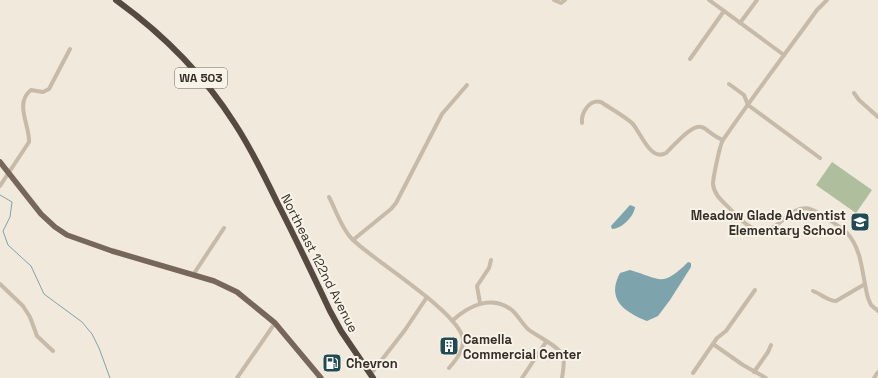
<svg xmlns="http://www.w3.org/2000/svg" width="878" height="378" viewBox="0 0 878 378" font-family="'Space Grotesk',sans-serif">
<rect width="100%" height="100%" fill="#f0e9dc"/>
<polygon fill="#afbe9d" points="832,162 872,190 856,213 816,185"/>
<g fill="#7da4ac">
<path d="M630,205L635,207C634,217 621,229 612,229L611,226Z"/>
<path d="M688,262L691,263V267L670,300L658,316L647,321C624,312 606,299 620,273L630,270C661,279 662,288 688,262Z"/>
</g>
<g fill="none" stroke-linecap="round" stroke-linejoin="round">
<polyline stroke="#7da4ac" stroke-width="1" points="0,195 12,202 10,217 3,231 8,245 31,266 44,294 82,322 92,334 99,348 110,378"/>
<g stroke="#c8baa9" stroke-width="4">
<polyline points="554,0 561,3 565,0"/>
<polyline points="709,0 784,55"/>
<path d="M827,0L817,10C786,53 753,96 723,140C720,144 713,178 713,184C714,196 725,203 732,211C739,218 748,228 759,230C774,233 783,217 795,211C806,205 815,210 825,217C832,222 841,227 847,233C863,250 862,277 868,298L871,305L878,311"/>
<polyline points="740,23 757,0"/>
<polyline points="690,59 724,11"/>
<polyline points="729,84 744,95 748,105 820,158"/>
<polyline points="854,93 859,100 878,117"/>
<path d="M582,123C581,113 589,99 601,102C611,109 623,115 632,123C640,131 650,162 666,153C674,146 693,121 704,128C710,132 716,138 723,140"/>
<path d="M0,186L29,142C30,126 14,103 31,90L43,92L49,89L70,49"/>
<path d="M329,197C336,210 341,228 352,239C374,261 459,312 463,339C464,350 456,360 449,368"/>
<polyline points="353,240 391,209 396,203 442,114 467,85"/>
<polyline points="193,275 224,228"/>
<polyline points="0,284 23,306 30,317 37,336 53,351"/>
<path d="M813,291C821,294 828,301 836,301L865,284"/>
<polyline points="480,303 477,286 489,268 491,260"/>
<path d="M452,321C469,305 493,294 513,311C519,317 523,325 529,330C537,336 560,347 563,356C565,363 563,371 562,378"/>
<polyline points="713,344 743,365 766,378"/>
<polyline points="754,372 768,352 771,345"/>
<polyline points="693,373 717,338 726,331 755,290"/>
<polyline points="370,375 405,330 427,297"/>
<polyline points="237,378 275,323"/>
<polyline points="522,378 546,342"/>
<polyline points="874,378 878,372"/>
</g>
<polyline stroke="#76675a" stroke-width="5.5" points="0,162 41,214 55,227 67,235 112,251 214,281 237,292 275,323 321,378"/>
<path stroke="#554940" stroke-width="6" d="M116,0C163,34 204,75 235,124C252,150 265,177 278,204C296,239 313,275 330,311L341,331L373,378"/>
</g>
<defs>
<symbol id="school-square" viewBox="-11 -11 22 22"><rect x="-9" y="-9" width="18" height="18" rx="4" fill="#204b54" stroke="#f8f3e8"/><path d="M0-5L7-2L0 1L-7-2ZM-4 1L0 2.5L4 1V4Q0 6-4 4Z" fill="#fff"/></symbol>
<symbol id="building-square" viewBox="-11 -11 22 22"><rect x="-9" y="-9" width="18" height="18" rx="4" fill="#204b54" stroke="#f8f3e8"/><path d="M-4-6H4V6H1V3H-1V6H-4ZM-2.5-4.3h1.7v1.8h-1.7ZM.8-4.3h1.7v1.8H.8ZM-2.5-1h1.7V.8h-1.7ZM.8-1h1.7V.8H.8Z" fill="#fff"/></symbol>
<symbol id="fuel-square" viewBox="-11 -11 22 22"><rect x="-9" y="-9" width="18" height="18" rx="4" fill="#204b54" stroke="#f8f3e8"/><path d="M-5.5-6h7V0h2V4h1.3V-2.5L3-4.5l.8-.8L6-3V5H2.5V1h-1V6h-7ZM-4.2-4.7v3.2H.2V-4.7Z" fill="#fff"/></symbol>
</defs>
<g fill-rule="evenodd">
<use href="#school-square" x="849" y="211" width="22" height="22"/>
<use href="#building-square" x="438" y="335" width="22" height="22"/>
<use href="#fuel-square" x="321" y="352" width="22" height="22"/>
</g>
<g text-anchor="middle" stroke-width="4" stroke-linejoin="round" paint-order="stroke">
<rect fill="#f8f3e8" stroke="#706962" stroke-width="1" x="175" y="68" width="52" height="20" rx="3"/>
<g font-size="12" font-weight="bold" fill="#352e28">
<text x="201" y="82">WA 503</text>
</g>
<g font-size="13" font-weight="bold" fill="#352e28" stroke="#f8f3e8" text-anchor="start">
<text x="846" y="220" text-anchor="end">Meadow Glade Adventist<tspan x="846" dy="15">Elementary School</tspan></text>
<text x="463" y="344">Camella<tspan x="463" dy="15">Commercial Center</tspan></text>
<text x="346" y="368">Chevron</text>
</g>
<g font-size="13" fill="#352e28" stroke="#f8f3e8">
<text transform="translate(320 263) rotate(63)" y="5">Northeast 122nd Avenue</text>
</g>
</g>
</svg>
